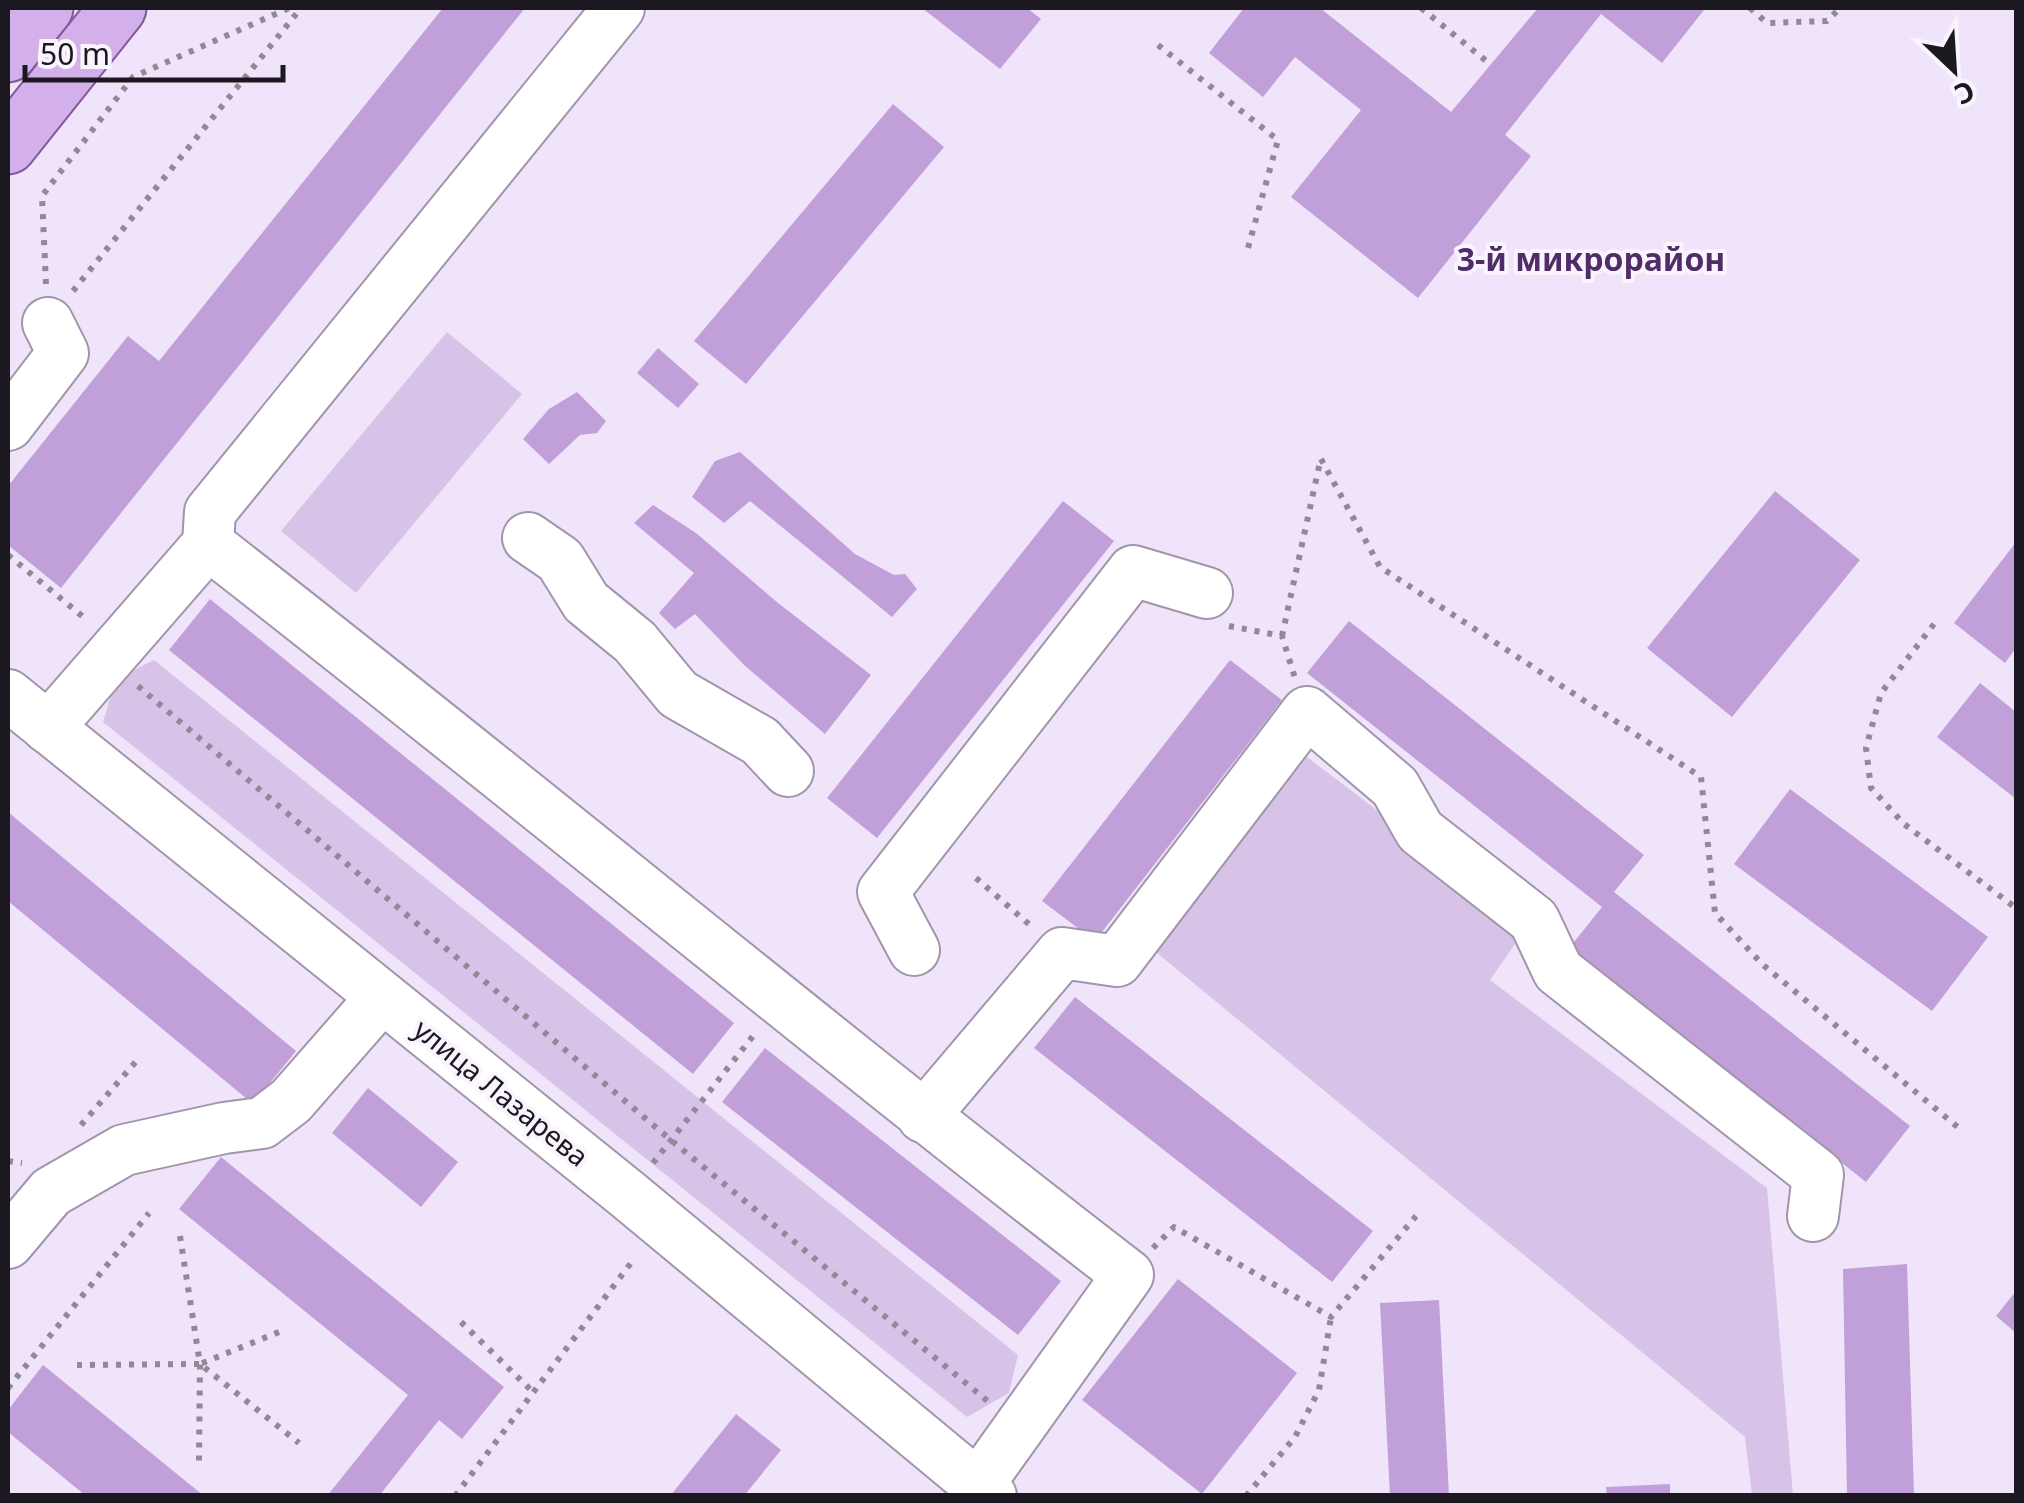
<svg xmlns="http://www.w3.org/2000/svg" width="2024" height="1503" viewBox="0 0 2024 1503" font-family="'Noto Sans',sans-serif">
<rect width="100%" height="100%" fill="#f0e4fa"/>
<g fill="#d7c3e7">
<polygon points="447,332 522,394 356,593 281,531"/>
<polygon points="154,660 1018,1355 1009,1393 967,1417 103,722 116,679"/>
<polygon points="1307,757 1528,925 1490,980 1767,1188 1793,1495 1752,1495 1745,1437 1151,948"/>
</g>
<g fill="#c1a0d9">
<polygon points="443,8 525,8 61,588 8,545 8,486 128,336 159,361"/>
<polygon points="922,8 1027,8 1041,19 1000,69"/>
<polygon points="1244,8 1320,8 1451,112 1538,8 1700,8 1704,10 1662,63 1601,14 1505,135 1531,156 1418,298 1291,197 1361,110 1295,57 1263,97 1209,53"/>
<polygon points="893,104 944,147 746,384 694,341"/>
<polygon points="658,348 699,384 678,408 637,373"/>
<polygon points="577,392 606,421 597,433 580,435 549,464 523,439 549,409"/>
<polygon points="740,452 855,554 894,575 905,574 917,589 892,617 750,501 724,523 692,497 715,461"/>
<polygon points="1775,491 1860,560 1732,717 1647,648"/>
<polygon points="1063,501 1114,541 877,838 827,798"/>
<polygon points="653,505 696,533 778,603 871,675 825,734 744,665 695,614 675,629 659,613 694,573 634,523"/>
<polygon points="2016,542 2016,648 2005,663 1954,623"/>
<polygon points="210,599 734,1023 693,1074 169,650"/>
<polygon points="1349,621 1644,855 1614,892 1910,1126 1866,1182 1570,947 1602,907 1307,673"/>
<polygon points="1230,660 1282,700 1095,941 1042,901"/>
<polygon points="1980,683 2016,712 2016,799 1937,737"/>
<polygon points="1790,789 1988,937 1932,1011 1734,864"/>
<polygon points="8,812 296,1051 253,1104 8,901"/>
<polygon points="1075,997 1373,1231 1332,1282 1034,1048"/>
<polygon points="765,1048 1061,1281 1018,1335 722,1102"/>
<polygon points="368,1088 458,1162 421,1207 332,1133"/>
<polygon points="221,1157 504,1387 462,1439 439,1420 379,1496 327,1496 408,1395 179,1209"/>
<polygon points="1907,1264 1914,1496 1847,1496 1843,1269"/>
<polygon points="1178,1279 1297,1373 1202,1494 1082,1400"/>
<polygon points="2016,1291 2016,1333 1996,1316"/>
<polygon points="1439,1300 1449,1496 1390,1496 1380,1303"/>
<polygon points="43,1365 204,1496 86,1496 8,1432 8,1410"/>
<polygon points="736,1414 781,1450 744,1496 670,1496"/>
<polygon points="1670,1484 1670,1496 1607,1496 1606,1487"/>
</g>
<g fill="none" stroke-linecap="round" stroke-linejoin="round">
<defs>
<g id="minor">
<polyline points="8,425 63,353 48,323"/>
<polyline points="528,538 560,560 586,602 635,642 678,694 760,741 788,771"/>
<path d="M208,544C517,784 818,1036 1128,1275L978,1485"/>
<polyline points="8,695 627,1194 991,1496"/>
<polyline points="48,728 208,544 210,512 619,8"/>
<polyline points="914,950 883,892 1133,571 1207,593"/>
<polyline points="923,1117 1062,953 1117,961 1307,712 1395,787 1420,831 1534,920 1558,971 1818,1175 1813,1216"/>
<polyline points="8,1243 51,1192 124,1150 224,1128 262,1123 291,1101 382,997"/>
</g>
<g id="major">
<polyline points="8,54 45,8"/>
<polyline points="8,146 118,8"/>
</g>
</defs>
<use href="#minor" stroke="#a195ab" stroke-width="54"/>
<use href="#major" stroke="#81599b" stroke-width="59"/>
<g stroke="#918898" stroke-width="6" stroke-dasharray="5 8" stroke-linecap="butt">
<polyline points="1421,8 1490,64"/>
<polyline points="1750,8 1767,23 1827,21 1840,8"/>
<polyline points="1158,45 1278,140 1248,248"/>
<polyline points="46,284 42,196 133,77 289,8"/>
<polyline points="73,291 301,8"/>
<polyline points="1321,459 1380,567 1701,777 1715,913 1762,964 1960,1129"/>
<polyline points="8,555 87,620"/>
<polyline points="1934,624 1881,693 1866,748 1871,788 1904,824 2016,908"/>
<polyline points="1229,626 1282,636 1295,678"/>
<polyline points="1282,636 1320,462"/>
<polyline points="138,686 672,1141 990,1403"/>
<polyline points="976,878 1031,926"/>
<polyline points="81,1125 139,1058"/>
<polyline points="8,1161 22,1163"/>
<polyline points="653,1163 757,1031"/>
<polyline points="180,1236 200,1364 199,1463"/>
<polyline points="1153,1248 1174,1227 1331,1317 1416,1216"/>
<polyline points="461,1322 534,1393"/>
<polyline points="279,1332 200,1364 299,1443"/>
<polyline points="77,1365 200,1364"/>
<polyline points="8,1388 149,1213"/>
<polyline points="455,1496 631,1263"/>
<polyline points="1246,1496 1295,1437 1319,1390 1331,1317"/>
</g>
<use href="#minor" stroke="#fff" stroke-width="50"/>
<use href="#major" stroke="#d4b0eb" stroke-width="55"/>
</g>
<g text-anchor="middle" stroke-width="8" stroke-linejoin="round" paint-order="stroke">
<g font-size="28" fill="#1c181f" stroke="#f9f4fe">
<text transform="translate(501 1093) rotate(39)" y="10">улица Лазарева</text>
</g>
<g font-size="32" font-weight="bold" fill="#502d66" stroke="#f9f4fe">
<text x="1591" y="271">3-й микрорайон</text>
</g>
</g>
<rect width="2024" height="1503" fill="none" stroke="#1c181f" stroke-width="20"/>
<g transform="translate(1954 70) rotate(155)" stroke="#f9f4fe" stroke-width="8" paint-order="stroke">
<path d="M0-8L18 38L0 25L-18 38Z" fill="#1c181f"/>
<text y="-15" font-size="28" font-weight="bold" text-anchor="middle" fill="#1c181f">С</text>
</g>
<path d="M25 65v15h258v-15" fill="none" stroke="#1c181f" stroke-width="5"/>
<text x="40" y="65" font-size="30" fill="#1c181f" stroke="#f9f4fe" stroke-width="8" paint-order="stroke">50 m</text>
</svg>
